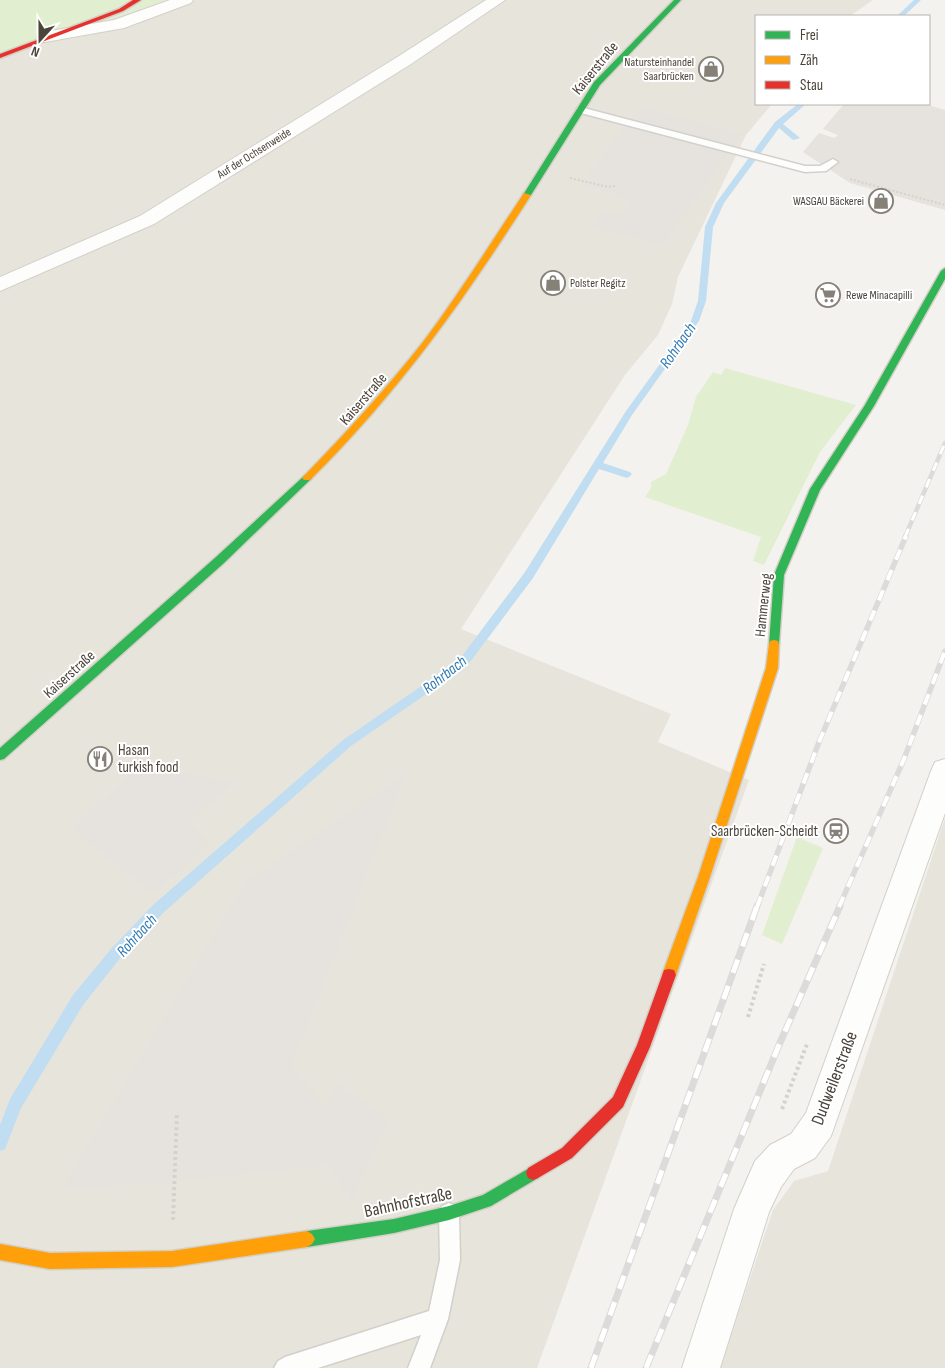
<svg xmlns="http://www.w3.org/2000/svg" width="945" height="1368" viewBox="0 0 945 1368" font-family="'Sofia Sans Condensed',sans-serif">
<rect width="100%" height="100%" fill="#f4f2ee"/>
<g fill="#e7e4dc">
<polygon points="167,0 873,0 850,16 756,16 756,104 772,104 746,135 678,277 672,304 658,335 625,375 461,629 671,714 658,742 749,780 537,1368 0,1368 0,55"/>
<polygon points="945,818 945,1368 720,1368 773,1210 794,1181 828,1171"/>
</g>
<g fill="#e1eecf">
<polygon points="0,0 167,0 0,55"/>
<polygon points="725,368 856,405 820,452 764,565 753,561 761,537 645,497 651,488 651,482 666,474 688,425 696,397 713,372 721,375"/>
<polygon points="797,837 823,848 782,944 762,935"/>
</g>
<g fill="#e6e3df">
<polygon points="844,104 925,104 945,110 945,210 850,183 803,152 819,133 834,138 838,135 823,129"/>
<polygon points="640,106 742,134 663,245 592,228 603,211 620,215 630,200 612,196 614,193 581,185"/>
<polygon points="139,765 236,782 188,822 209,842 154,894 72,830"/>
<polygon points="407,773 292,1066 326,1106 336,1083 389,1119 351,1204 330,1165 161,1183 61,1189 245,882"/>
</g>
<g fill="none" stroke-linecap="round" stroke-linejoin="round">
<g fill="#c0ddf1" fill-rule="evenodd">
<polygon points="914,0 921,0 904,16 897,16"/>
<polygon points="798,104 806,104 783,124 800,138 793,140 779,128 724,203 713,227 706,301 699,321 632,415 603,463 630,472 632,474 630,476 627,478 599,469 533,578 467,666 351,746 163,913 121,957 83,1005 21,1108 5,1149 0,1151 0,1125 10,1099 73,995 111,949 153,905 343,740 459,660 525,572 626,411 691,321 698,301 705,227 716,203 775,122"/>
</g>
<defs>
<g id="lane">
<polygon points="580,107 805,166 820,166 833,159 838,162 826,171 805,172 577,112 577,108"/>
<polygon points="449,1203 456,1206 459,1213 460,1260 448,1319 430,1368 408,1368 421,1335 318,1368 274,1368 278,1361 285,1357 429,1311 440,1260 439,1213 442,1206"/>
</g>
<g id="street">
<polygon points="170,0 193,0 191,3 124,28 45,42 39,41 37,37 39,33 45,32 114,20"/>
<polygon points="486,0 505,0 411,64 154,224 0,291 0,277 140,216 399,56"/>
<polygon points="945,759 945,813 831,1136 815,1158 794,1169 781,1187 769,1212 720,1368 682,1368 734,1209 755,1161 770,1145 791,1134 806,1113 931,771 935,762"/>
</g>
<g id="fast">
<polygon points="674,0 681,0 600,85 531,195 524,197 523,195 594,82"/>
<polygon points="945,268 945,279 874,406 820,490 784,575 779,644 778,647 770,647 769,644 774,575 810,489 865,405 941,271"/>
<polygon points="307,474 310,476 312,478 310,480 224,563 4,759 0,760 0,748 216,557 304,476"/>
<polygon points="533,1166 538,1168 540,1173 538,1178 491,1206 449,1220 394,1233 307,1247 302,1244 299,1239 302,1234 307,1231 394,1219 449,1206 483,1195"/>
</g>
<g id="slow">
<path d="M524,193L531,195C464,300 399,392 310,480H304L302,478L304,476C346,433 386,389 423,342C459,294 491,243 524,193Z"/>
<polygon points="774,640 778,641 779,644 778,668 710,877 676,975 674,980 669,981 664,980 662,975 698,877 766,668 769,644 770,641"/>
<polygon points="307,1231 312,1234 315,1239 312,1244 307,1247 172,1267 50,1269 0,1260 0,1244 50,1253 172,1251"/>
</g>
<g id="jam">
<polygon points="133,0 141,0 123,11 0,58 0,54 119,9"/>
<polygon points="669,969 674,970 676,975 650,1047 623,1107 572,1158 538,1178 533,1180 528,1178 526,1173 528,1168 562,1148 613,1097 637,1045 664,970"/>
</g>
</defs>
<use href="#lane" stroke="#d2d0cb" stroke-width="3"/>
<use href="#street" stroke="#d2d0cb" stroke-width="2"/>
<use href="#fast" stroke="#d3cfc5" stroke-width="3"/>
<use href="#slow" stroke="#d3cfc5" stroke-width="3"/>
<use href="#jam" stroke="#d3cfc5" stroke-width="3"/>
<g stroke="#d3d2cc" stroke-width="2" stroke-dasharray="2 2" stroke-linecap="butt">
<polyline points="570,178 608,187 615,186"/>
<polyline points="850,179 945,205"/>
</g>
<g stroke="#d3d2cc" stroke-width="4" stroke-dasharray="3 3" stroke-linecap="butt">
<polyline points="748,1017 764,964"/>
<polyline points="782,1109 807,1044"/>
<polyline points="173,1220 177,1112"/>
</g>
<use href="#lane" fill="#fdfdfc" fill-rule="evenodd"/>
<use href="#street" fill="#fdfdfc" fill-rule="evenodd"/>
<use href="#fast" fill="#30b455" fill-rule="evenodd"/>
<use href="#slow" fill="#ff9f0a" fill-rule="evenodd"/>
<use href="#jam" fill="#e5322d" fill-rule="evenodd"/>
<defs>
<polyline id="rail-far2" points="905,537 945,443"/>
<g id="rail-far1">
<polyline points="757,907 819,742 906,536"/>
<polyline points="839,907 904,759 945,651"/>
</g>
<g id="rail">
<polyline points="591,1368 757,906"/>
<polyline points="646,1368 779,1045 840,906"/>
</g>
</defs>
<use href="#rail-far2" stroke="#dbdbda" stroke-width="4.5"/>
<use href="#rail-far1" stroke="#dbdbda" stroke-width="5.5"/>
<use href="#rail" stroke="#dbdbda" stroke-width="7"/>
<use href="#rail-far2" stroke="#fff" stroke-width="3" stroke-dasharray="9" stroke-linecap="butt"/>
<use href="#rail-far1" stroke="#fff" stroke-width="4" stroke-dasharray="11" stroke-linecap="butt"/>
<use href="#rail" stroke="#fff" stroke-width="5" stroke-dasharray="14" stroke-linecap="butt"/>
</g>
<defs>
<symbol id="shop-ring" viewBox="-11 -11 22 22"><circle r="9.5" fill="#fff" stroke="#868178" stroke-width="1.5"/><path d="M-5-2.5h2.3a2.7 3.5 0 0 1 5.4 0H5L5.5 6h-11ZM-1.5-2.5h3a1.5 2.3 0 0 0-3 0Z" fill="#868178"/></symbol>
<symbol id="supermarket-ring" viewBox="-11 -11 22 22"><circle r="9.5" fill="#fff" stroke="#868178" stroke-width="1.5"/><path d="M-6-5.5h2.5l.6 2H6L4.5 2H-2.5L-4.4-4H-6ZM-1.5 3.2a1.3 1.3 0 1 0 .1 0ZM3 3.2a1.3 1.3 0 1 0 .1 0Z" fill="#868178"/></symbol>
<symbol id="restaurant-ring" viewBox="-11 -11 22 22"><circle r="9.5" fill="#fff" stroke="#868178" stroke-width="1.5"/><path d="M-5-6h1v4h1v-4h1v4h1v-4h1v5L-1.5 .5V6h-2V.5L-5-1ZM5-6V6H3V1.5H1.5Q1.5-4 5-6Z" fill="#868178"/></symbol>
<symbol id="station-ring" viewBox="-11 -11 22 22"><circle r="9.5" fill="#fff" stroke="#868178" stroke-width="1.5"/><path d="M-3-6H3Q5-6 5-4V2Q5 4 3 4L4.5 6H3L1.5 4h-3L-3 6H-4.5L-3 4Q-5 4-5 2V-4Q-5-6-3-6ZM-3.5-4v3h7v-3ZM-3.5 1v1.5H-2V1ZM2 1v1.5H3.5V1Z" fill="#868178"/></symbol>
</defs>
<g fill-rule="evenodd">
<use href="#shop-ring" x="697" y="55" width="28" height="28"/>
<use href="#shop-ring" x="867" y="187" width="28" height="28"/>
<use href="#shop-ring" x="539" y="269" width="28" height="28"/>
<use href="#supermarket-ring" x="814" y="281" width="28" height="28"/>
<use href="#restaurant-ring" x="86" y="745" width="28" height="28"/>
<use href="#station-ring" x="822" y="817" width="28" height="28"/>
</g>
<g text-anchor="middle" stroke-width="4" stroke-linejoin="round" paint-order="stroke">
<g font-size="12" fill="#4b4439" stroke="#fff" text-anchor="end">
<text x="694" y="66">Natursteinhandel<tspan x="694" dy="14">Saarbrücken</tspan></text>
<text x="864" y="205">WASGAU Bäckerei</text>
<text x="570" y="287" text-anchor="start">Polster Regitz</text>
<text x="846" y="299" text-anchor="start">Rewe Minacapilli</text>
</g>
<g font-size="12" fill="#4b4439" stroke="#fff">
<text transform="translate(254 153) rotate(-32)" y="4">Auf der Ochsenweide</text>
</g>
<g font-size="15" fill="#4b4439" stroke="#fff">
<text transform="translate(595 68) rotate(-51)" y="5">Kaiserstraße</text>
<text transform="translate(363 399) rotate(-49)" y="5">Kaiserstraße</text>
<text transform="translate(763 605) rotate(-84)" y="5">Hammerweg</text>
<text transform="translate(69 674) rotate(-42)" y="5">Kaiserstraße</text>
</g>
<g font-size="15" fill="#4b4439" stroke="#fff" text-anchor="start">
<text x="118" y="755">Hasan<tspan x="118" dy="17">turkish food</tspan></text>
<text x="818" y="836" text-anchor="end">Saarbrücken-Scheidt</text>
</g>
<g font-size="16" font-style="italic" fill="#2e7ab2" stroke="#fff">
<text transform="translate(677 345) rotate(-55)" y="6">Rohrbach</text>
<text transform="translate(444 674) rotate(-38)" y="6">Rohrbach</text>
<text transform="translate(136 935) rotate(-48)" y="6">Rohrbach</text>
</g>
<g font-size="18" fill="#4b4439" stroke="#fff">
<text transform="translate(834 1078) rotate(-69)" y="6">Dudweilerstraße</text>
<text transform="translate(408 1202) rotate(-12)" y="6">Bahnhofstraße</text>
</g>
</g>
<rect x="755" y="15" width="175" height="90" fill="#ffffff" stroke="#b7b4b0"/>
<rect x="765" y="31" width="25" height="8" fill="#30b455" stroke="#b7b4b0"/>
<text x="800" y="40" font-size="15" fill="#4b4439">Frei</text>
<rect x="765" y="56" width="25" height="8" fill="#ff9f0a" stroke="#b7b4b0"/>
<text x="800" y="65" font-size="15" fill="#4b4439">Zäh</text>
<rect x="765" y="81" width="25" height="8" fill="#e5322d" stroke="#b7b4b0"/>
<text x="800" y="90" font-size="15" fill="#4b4439">Stau</text>
<g transform="translate(40 40) rotate(201)" stroke="#ffffff" stroke-width="4" paint-order="stroke">
<path d="M0-4L9 19L0 12L-9 19Z" fill="#4b4439"/>
<text y="-8" font-size="14" font-weight="bold" text-anchor="middle" fill="#4b4439">N</text>
</g>
</svg>
